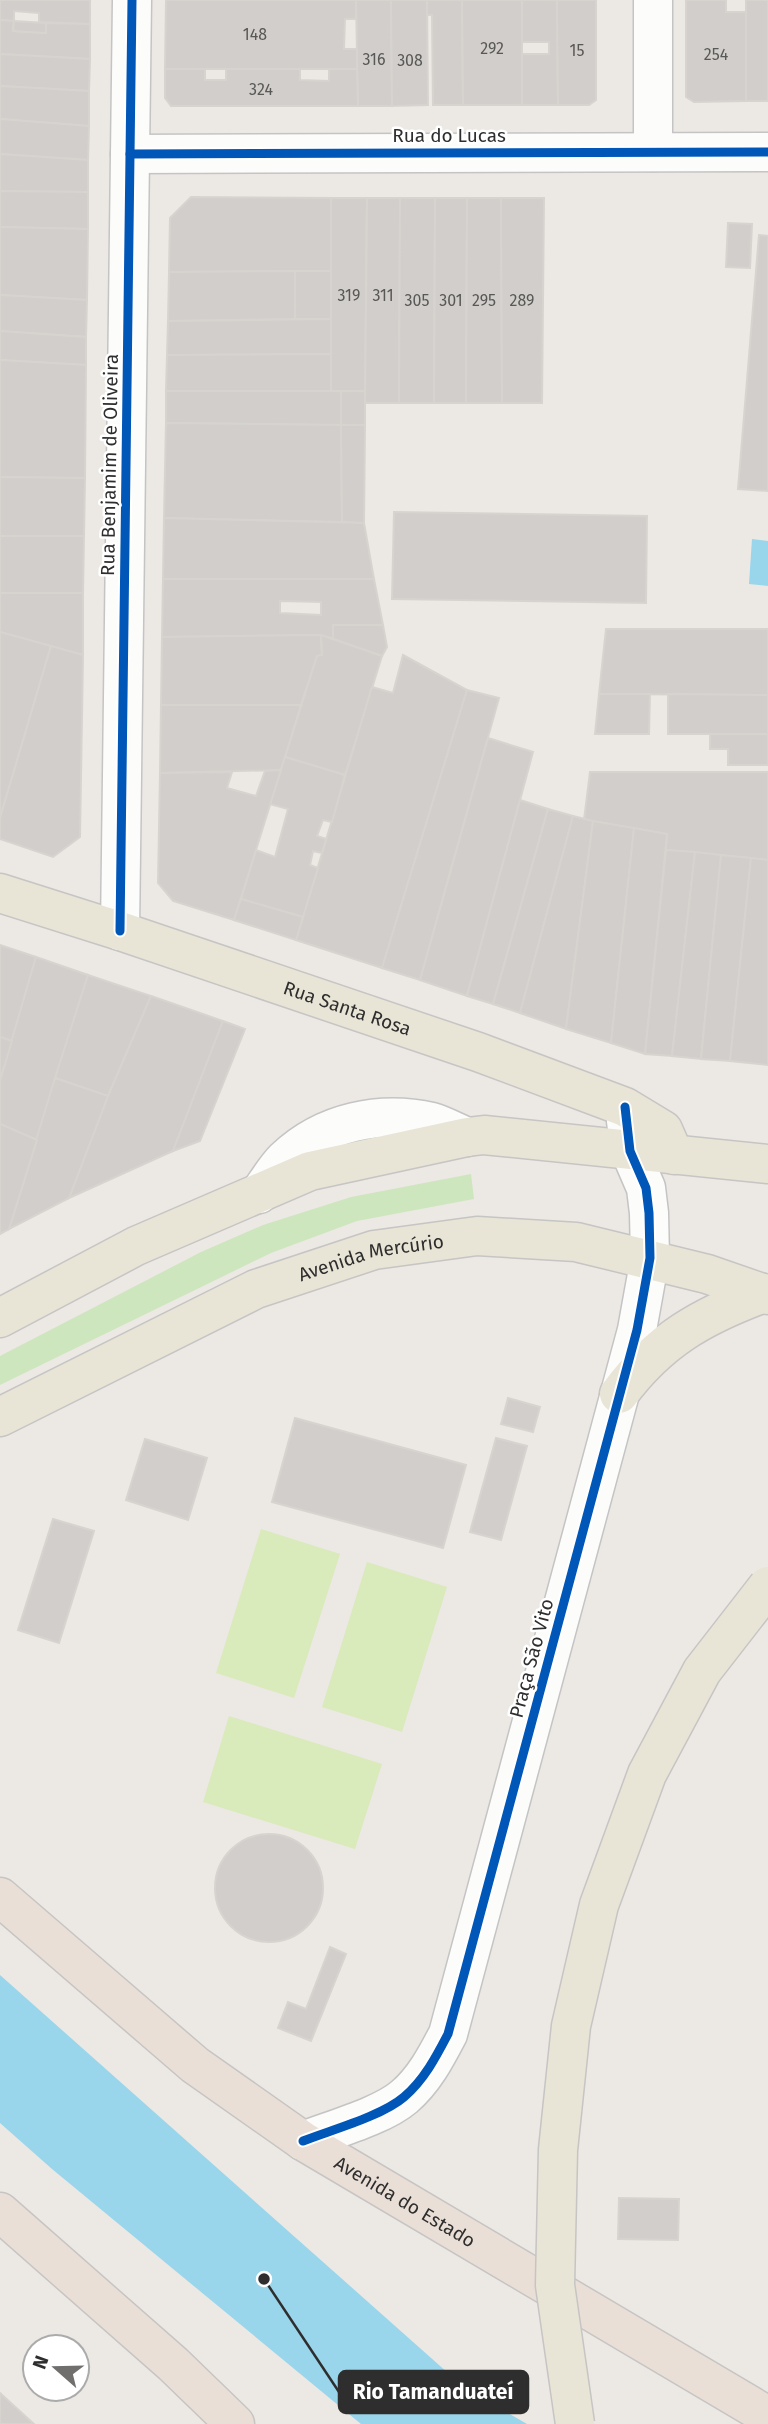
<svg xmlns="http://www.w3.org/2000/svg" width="768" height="2424" viewBox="0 0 768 2424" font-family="'Fira Sans',sans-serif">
<rect width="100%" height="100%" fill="#ece8e4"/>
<polygon fill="#cee6be" points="471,1174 474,1199 357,1221 271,1253 0,1385 0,1356 201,1252 263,1225 351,1197"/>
<g fill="#d9eabb">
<polygon points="261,1529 340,1554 294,1698 216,1673"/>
<polygon points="367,1562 447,1587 402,1732 322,1707"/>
<polygon points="229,1716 382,1764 355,1849 203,1802"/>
</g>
<g fill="#99d6ec">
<polygon points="752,539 768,541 768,586 749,584"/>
<polygon points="0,1975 466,2389 527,2424 361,2424 52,2169 0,2123"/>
</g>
<g fill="#d1cecb" stroke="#d7d4d0" stroke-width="2" fill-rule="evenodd">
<polygon points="0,0 90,0 90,24 39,22 39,13 14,11 14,21 0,20"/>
<polygon points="166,0 356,0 356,19 345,19 344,49 357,49 357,69 165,69"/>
<polygon points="356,0 391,0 392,106 358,106"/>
<polygon points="391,0 427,0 428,105 392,106"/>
<polygon points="427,0 462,0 463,105 433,105 432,15 427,15"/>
<polygon points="462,0 522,0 522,105 463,105"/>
<polygon points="522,0 557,0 558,105 522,105 522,54 549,54 549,42 522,42"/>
<polygon points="557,0 596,0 596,100 589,105 558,105"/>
<polygon points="686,0 726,0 726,12 746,12 746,101 694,102 686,97"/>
<rect x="746" y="0" width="22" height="101"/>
<polygon points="0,20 14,21 13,31 46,33 46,23 90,24 90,59 0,54"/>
<polygon points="14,21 46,23 46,33 13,31"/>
<polygon points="0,54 90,59 89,91 0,86"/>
<polygon points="165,69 205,69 205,80 226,80 226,69 300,69 300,80 329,81 329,69 357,69 358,106 171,106 165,98"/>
<polygon points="0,86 89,91 89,126 0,119"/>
<polygon points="0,119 89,126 88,160 0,154"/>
<polygon points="0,154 88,160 88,192 0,191"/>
<polygon points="0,191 88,192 88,229 0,227"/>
<polygon points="191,197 331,198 331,271 169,272 170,218"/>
<polygon points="331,198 367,198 365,391 331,391"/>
<polygon points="367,198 400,198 399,403 365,403"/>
<polygon points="400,198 435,198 434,403 399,403"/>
<polygon points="435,198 467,198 466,403 434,403"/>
<polygon points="467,198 501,198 502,403 466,403"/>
<polygon points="501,198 544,198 542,403 502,403"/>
<polygon points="728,223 752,224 750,268 726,267"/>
<polygon points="0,227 88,229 87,300 0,295"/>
<polygon points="759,235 768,236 768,491 738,489"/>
<rect x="295" y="271" width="36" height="48"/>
<polygon points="295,271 295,319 168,321 169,272"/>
<polygon points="0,295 87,300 86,337 0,331"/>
<polygon points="331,319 331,354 167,355 168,321"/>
<polygon points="0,331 86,337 86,365 0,360"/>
<polygon points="331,354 331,391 166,391 167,355"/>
<polygon points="0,360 86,365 85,478 0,477"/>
<polygon points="166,391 341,391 341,425 166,423"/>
<rect x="341" y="391" width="24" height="34"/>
<polygon points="166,423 341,425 342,522 164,518"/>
<polygon points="341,425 365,425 364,523 342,522"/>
<polygon points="0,477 85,478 84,536 0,536"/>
<polygon points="394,512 647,516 646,603 392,599"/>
<polygon points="164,518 364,523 374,579 163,579"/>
<polygon points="0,536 84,536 83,593 0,593"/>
<path d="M163,579H374L383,625H333V639L321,635L162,637ZM280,601L321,602V615L280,613Z"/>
<polygon points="0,593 83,593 83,655 0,632"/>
<polygon points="333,625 383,625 387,647 382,656 333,639"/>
<polygon points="606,629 768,629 768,695 599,694"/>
<polygon points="0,632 51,646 0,818"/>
<polygon points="321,635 322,655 317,656 301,705 161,705 162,637"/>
<polygon points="321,635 382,656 345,775 285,757 317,656 322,655"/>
<polygon points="51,646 83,655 80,837 53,857 0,839 0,818"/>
<polygon points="403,655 467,690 382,968 296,940 372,687 393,693"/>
<polygon points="467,690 499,698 420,980 382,968"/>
<polygon points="599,694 650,694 649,734 595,734"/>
<polygon points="668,694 768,695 768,734 668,734"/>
<polygon points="161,705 301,705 281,770 160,773"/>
<polygon points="710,734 768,734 768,765 728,765 728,749 710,749"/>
<polygon points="488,738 533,752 467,996 420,980"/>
<polygon points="285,757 345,775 332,822 323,820 317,836 326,839 322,853 313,851 310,865 318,868 303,917 241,899 256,850 275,857 288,809 270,804"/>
<polygon points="281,770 234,920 173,901 158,883 160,773 232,772 227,788 256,796 265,771"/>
<polygon points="590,772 768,772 768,860 666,850 667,834 584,820"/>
<polygon points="520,800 548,809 493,1004 467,996"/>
<polygon points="548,809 573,816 520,1013 493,1004"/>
<polygon points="573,816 593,821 566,1029 520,1013"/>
<polygon points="593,821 634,828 611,1043 566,1029"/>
<polygon points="634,828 667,834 645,1054 611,1043"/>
<polygon points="666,850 695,852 672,1056 645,1054"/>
<polygon points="695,852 721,855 701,1059 672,1056"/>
<polygon points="721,855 751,858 730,1061 701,1059"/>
<polygon points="751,858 768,860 768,1065 730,1061"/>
<polygon points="241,899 303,917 296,940 234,920"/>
<polygon points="0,945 36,957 12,1041 0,1037"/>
<polygon points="36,957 88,975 37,1140 0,1124 0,1080"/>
<polygon points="88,975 151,996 108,1096 55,1078"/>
<polygon points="151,996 223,1021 173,1151 69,1198 108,1096"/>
<polygon points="223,1021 245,1029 200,1141 173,1151"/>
<polygon points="0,1037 12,1041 0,1080"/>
<polygon points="55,1078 108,1096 69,1198 9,1229"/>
<polygon points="0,1124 37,1140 9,1229 0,1234"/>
<polygon points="508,1398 540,1407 533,1432 501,1424"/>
<polygon points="295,1418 466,1465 443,1548 272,1502"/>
<polygon points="496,1438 527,1446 501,1540 470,1532"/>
<polygon points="145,1439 207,1458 188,1520 126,1500"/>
<polygon points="53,1519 94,1531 59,1643 18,1630"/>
<circle cx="269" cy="1888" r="54"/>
<polygon points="330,1947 346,1954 311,2041 278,2028 288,2002 306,2009"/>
<polygon points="619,2198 679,2199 678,2240 618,2239"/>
<polygon points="0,2393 34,2424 0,2424"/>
</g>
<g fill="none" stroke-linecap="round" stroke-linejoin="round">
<defs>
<g id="minor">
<polyline points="653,0 653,152"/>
<polyline points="130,154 768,152"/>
<polyline points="120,931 132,0"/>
<path d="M259,1194C267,1183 275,1169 285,1159C324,1122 380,1110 432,1122C443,1125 455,1132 467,1137"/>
<path d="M303,2141C331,2130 382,2116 404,2097C424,2080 436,2057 448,2034L637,1330L650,1258L649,1213L646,1188L630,1151L626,1121"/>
</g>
<g id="major">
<path id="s1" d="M0,893L120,931L478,1052L625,1107L663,1130L674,1155"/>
<polyline points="0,1318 136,1246 310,1171 467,1137 484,1135 768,1164"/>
<path d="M619,1394C659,1340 702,1316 764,1293"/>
<path id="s2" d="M0,1417L256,1289L374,1250L477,1236L576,1242L707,1274L768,1295"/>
</g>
<g id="highway">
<path id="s3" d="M0,1897L195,2065L303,2141L768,2416"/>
<polyline points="0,2212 173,2364 235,2424"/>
</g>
</defs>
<use href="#minor" stroke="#c5c4c5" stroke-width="41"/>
<use href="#major" stroke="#c6c5c4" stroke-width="41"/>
<use href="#highway" stroke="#c6c5c4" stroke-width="41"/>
<use href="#minor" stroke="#fcfcfb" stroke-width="38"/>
<use href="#major" stroke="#e8e4d6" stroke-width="38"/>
<use href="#highway" stroke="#eadfd6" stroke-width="38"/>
<defs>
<polyline id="major-bridge" points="575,2424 555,2285 558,2150 571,2026 599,1905 647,1774 702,1671 768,1586"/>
</defs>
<use href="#major-bridge" stroke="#c6c5c4" stroke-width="41" stroke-linecap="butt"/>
<use href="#major-bridge" stroke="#e8e4d6" stroke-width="38"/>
<defs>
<g id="cycleway">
<polyline points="130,154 768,152"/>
<polyline points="120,931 132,0"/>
<path d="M303,2141C331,2130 382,2116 404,2097C424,2080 436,2057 448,2034L637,1330L650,1258L649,1213L646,1188L630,1151L625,1107"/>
</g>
</defs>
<use href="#cycleway" stroke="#fff" stroke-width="13"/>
<use href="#cycleway" stroke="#0057b8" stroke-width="9"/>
</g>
<g text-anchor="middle" stroke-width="5" stroke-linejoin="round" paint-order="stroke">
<g font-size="16" fill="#585857">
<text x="255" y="40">148</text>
<text x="492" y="54">292</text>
<text x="577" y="56">15</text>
<text x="716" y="60">254</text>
<text x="374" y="65">316</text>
<text x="410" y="66">308</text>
<text x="261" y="95">324</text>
<text x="349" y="301">319</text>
<text x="383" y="301">311</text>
<text x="417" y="306">305</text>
<text x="451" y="306">301</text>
<text x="484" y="306">295</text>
<text x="522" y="306">289</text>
</g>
<g font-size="19" fill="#2e2e2e" stroke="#fff">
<text x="449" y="142">Rua do Lucas</text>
<text transform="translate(109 465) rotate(-89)" y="7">Rua Benjamim de Oliveira</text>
<text dy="7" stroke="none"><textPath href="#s1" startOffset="366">Rua Santa Rosa</textPath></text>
<text dy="7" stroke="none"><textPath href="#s2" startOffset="406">Avenida Mercúrio</textPath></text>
<text transform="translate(531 1658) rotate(-75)" y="7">Praça São Vito</text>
<text dy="7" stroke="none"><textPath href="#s3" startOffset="508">Avenida do Estado</textPath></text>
</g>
</g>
<path fill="none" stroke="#2e2e2e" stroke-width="2.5" d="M264 2279L339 2392"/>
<circle fill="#2e2e2e" stroke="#fff" stroke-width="2.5" cx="264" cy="2279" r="7"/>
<rect fill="#2e2e2e" stroke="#2e2e2e" stroke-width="2.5" x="339" y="2371" width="189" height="42" rx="7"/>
<g font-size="21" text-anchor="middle" font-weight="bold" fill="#fff">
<text x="433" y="2399">Rio Tamanduateí</text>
</g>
<g transform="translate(56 2368) rotate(290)"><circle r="33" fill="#ffffff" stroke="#ababab" stroke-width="2"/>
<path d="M0-5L12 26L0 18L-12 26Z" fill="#706f6e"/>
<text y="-10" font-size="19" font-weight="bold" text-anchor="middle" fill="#2e2e2e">N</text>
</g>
</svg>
